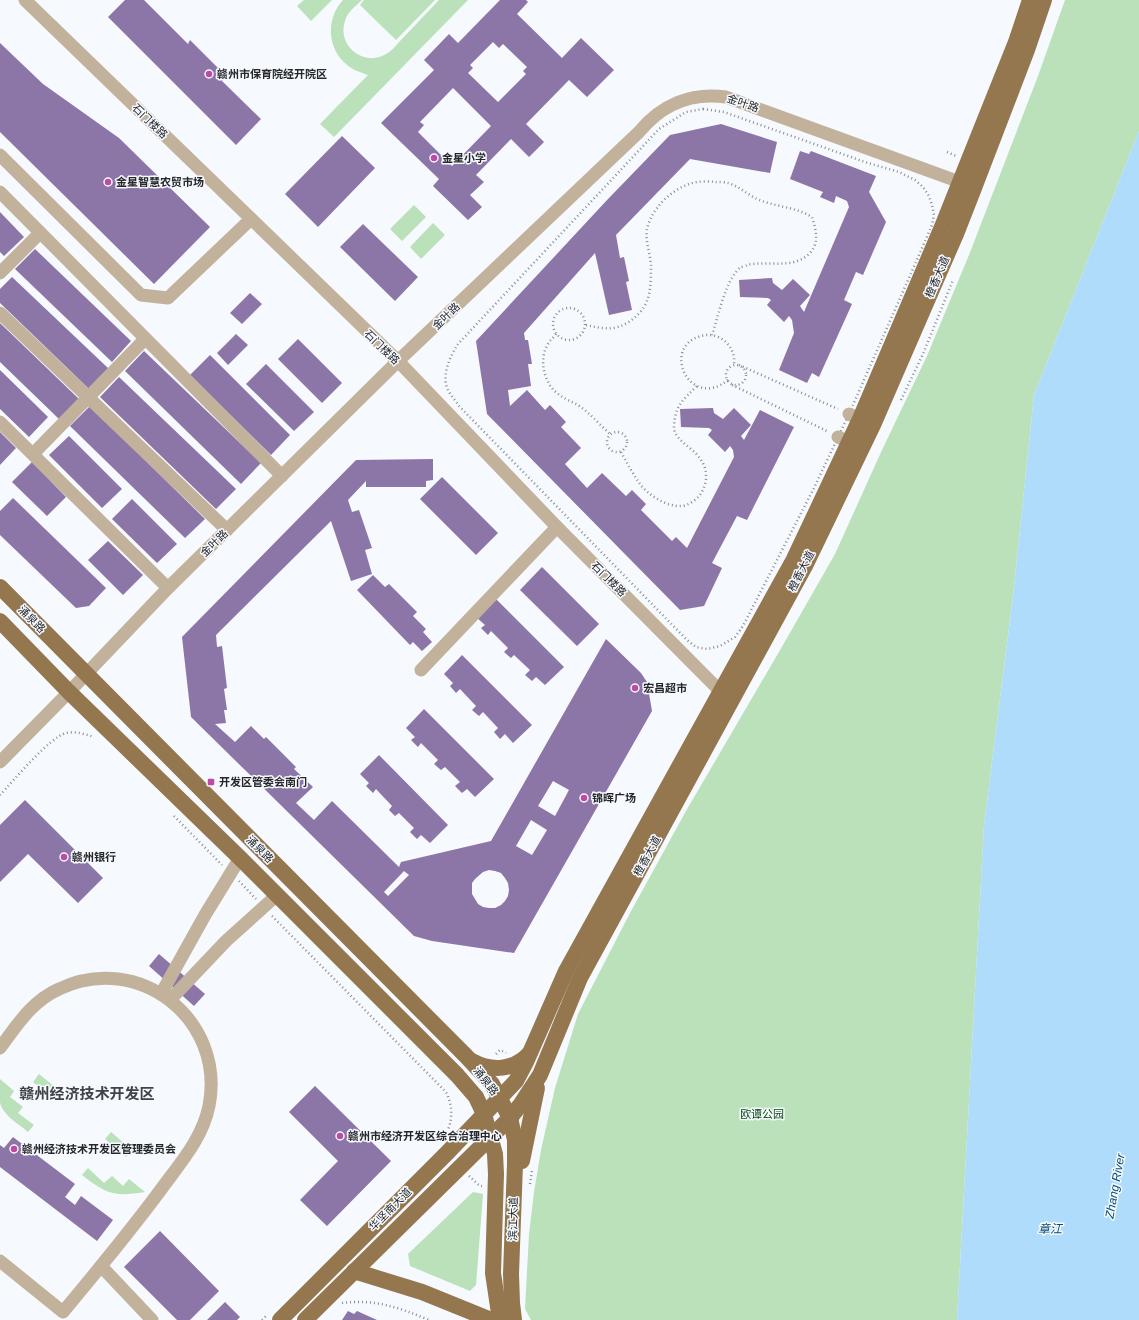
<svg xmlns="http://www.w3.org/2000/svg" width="1139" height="1320" viewBox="0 0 1139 1320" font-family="Helvetica,'Noto Sans SC',sans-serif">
<rect width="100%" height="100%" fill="#f6f9fe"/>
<g fill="#bae1b9">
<polygon points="304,0 332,0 311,21 297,6"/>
<path d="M343,0H362C355,7 347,12 345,21C337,44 361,65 382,56C391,53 397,44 403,38C415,25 427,13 439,0H468L334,137L320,124L368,75C360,72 352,70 346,64C327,48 326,18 343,0Z"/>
<polygon points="364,0 435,0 396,40 360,5"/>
<polygon points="1065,0 1139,0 1139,131 1034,395 1013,596 984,825 957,1320 531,1320 525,1309 529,1234 534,1192 541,1150 555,1088 578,1014 630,913 686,811 783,645 835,554 882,450 927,356 969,255 1038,76"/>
<polygon points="414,205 426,217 402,241 390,229"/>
<polygon points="433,223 445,235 421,259 410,247"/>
<polygon points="39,1074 61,1092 55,1100 33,1082"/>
<path d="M0,1079L14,1091L10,1097L23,1107L18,1113L34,1125L28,1132C19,1124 2,1115 0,1102C0,1095 0,1087 0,1079Z"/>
<polygon points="111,1132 132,1150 126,1157 105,1139"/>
<path d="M88,1168L104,1183L112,1176L123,1186L129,1179L145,1192C114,1197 106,1194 82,1175Z"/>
<polygon points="473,1192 483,1194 476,1285 470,1291 410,1266 408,1254"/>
</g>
<polygon fill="#afdcfb" points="1139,131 1139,1320 957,1320 984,825 1013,596 1034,395"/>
<g fill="#8c75a7" fill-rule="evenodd">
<polygon points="125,0 144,0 188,44 190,40 226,76 222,81 261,119 236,145 108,17"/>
<path d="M500,0H526L528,2L517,14L562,58L581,38L614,70L587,97L569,80L526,124L544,142L529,157L511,139L476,175L484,182L470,195L482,207L468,220L433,186L439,179L381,123L434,70L424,60L449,34L458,43ZM493,42L499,48L503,44L527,67L523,71L526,74L498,102L468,73L473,68L470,65ZM453,88L491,126L452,166L418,132L424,125L420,122Z"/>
<polygon points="0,43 43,84 119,138 210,227 154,284 0,132"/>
<polygon points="721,124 777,142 770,173 690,159 616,235 620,258 624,257 629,281 626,282 632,310 609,315 595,253 524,333 525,340 528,340 532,364 528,364 531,386 508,390 510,406 527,390 545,410 550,405 566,422 561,427 581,448 565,464 587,488 602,473 626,496 632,490 646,504 641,510 672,541 676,537 687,548 734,457 733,450 730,446 725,452 708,435 712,430 709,428 681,427 680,409 713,408 714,413 723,419 734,408 751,425 741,436 744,440 760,410 794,427 747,520 737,516 712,563 722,568 704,606 680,610 487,414 476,341 608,199 670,135"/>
<polygon points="342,136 375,168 318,227 285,194"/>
<polygon points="800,151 809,154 811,151 876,176 869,192 886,222 863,275 856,272 844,300 852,304 819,377 812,373 807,383 779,370 794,333 792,320 789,316 784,322 767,305 771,300 768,298 740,297 739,280 772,278 773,283 782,290 793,279 810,295 800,306 804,312 849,207 847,201 836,196 834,203 820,197 823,192 790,179"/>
<polygon points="0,212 24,237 4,256 0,252"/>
<polygon points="363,224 418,277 395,301 340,247"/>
<polygon points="35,249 131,341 112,362 15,269"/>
<polygon points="12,277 109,369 89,389 0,303 0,289"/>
<polygon points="250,293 262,304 242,324 230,313"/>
<polygon points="0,323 79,399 59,419 0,362"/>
<polygon points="236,334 248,345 228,365 217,353"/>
<polygon points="298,339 342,383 322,403 278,359"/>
<polygon points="144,351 261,463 241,484 125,371"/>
<polygon points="210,355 290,435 271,455 190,375"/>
<polygon points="266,364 314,412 294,431 246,384"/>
<polygon points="0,370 48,417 29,437 0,409"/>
<polygon points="119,377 236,489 216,509 100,397"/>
<polygon points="90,406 205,519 185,538 70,426"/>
<polygon points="0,432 16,448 0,465"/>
<polygon points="69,436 122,489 102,508 49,455"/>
<path d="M433,459V480L426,481V487H366V481L348,500L352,512L359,510L372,548L365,550L372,574L351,581L331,521L216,635L217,647L222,646L227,688L224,689L227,710H224L226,723L215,724L235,742L251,726L264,739L266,737L296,767L294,769L313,787L296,803L314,820L332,801L399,867L401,862L491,841L606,639L641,673L647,682L652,711L514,953L432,941L414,936L191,717L182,637L356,460ZM553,781L569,790L555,816L538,806ZM531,820L547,830L532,855L516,846ZM489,870L495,871L501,873L505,878L508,883L509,890L508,896L505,901L501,905L495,908H489L483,907L478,904L472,894V883L475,879L483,872ZM404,871L409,875L388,896L384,892Z"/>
<polygon points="32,462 66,497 47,516 12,482"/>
<polygon points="442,477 498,533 476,555 420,499"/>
<polygon points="13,498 106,588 89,606 76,608 0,535 0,511"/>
<polygon points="132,499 177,544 157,563 112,519"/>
<polygon points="108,541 143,575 123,595 88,560"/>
<polygon points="542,567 599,624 577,646 520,590"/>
<polygon points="373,575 385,587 389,584 417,612 413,616 426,629 423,632 432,642 422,651 413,642 410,645 357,590"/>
<polygon points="494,597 564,667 545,685 536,677 532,681 525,675 530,670 514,655 511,658 504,652 508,648 491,631 488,635 481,628 485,625 475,616"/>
<polygon points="462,655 532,725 513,743 505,734 500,739 494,732 498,728 483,712 479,716 472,710 476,706 460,689 456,693 450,686 453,683 444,674"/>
<polygon points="424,709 494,779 475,797 467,789 462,793 455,786 460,782 445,767 441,770 434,764 438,760 421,743 418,747 411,740 415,737 406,728"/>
<polygon points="379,755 448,825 430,843 421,835 417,839 410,832 414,828 399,813 395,816 389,810 392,806 376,789 373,793 366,786 369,783 360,774"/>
<polygon points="25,800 103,878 78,903 28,854 0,882 0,825"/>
<polygon points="159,954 205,994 194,1006 149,966"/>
<polygon points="315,1086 391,1161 327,1226 300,1200 338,1161 289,1112"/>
<polygon points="13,1137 75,1184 65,1197 75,1205 81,1196 113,1220 97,1241 0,1167 0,1145 4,1148"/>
<polygon points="160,1231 219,1291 190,1320 177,1320 124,1267"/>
<polygon points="225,1302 240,1317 237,1320 207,1320"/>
<polygon points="348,1311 354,1314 357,1311 377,1320 342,1320"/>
</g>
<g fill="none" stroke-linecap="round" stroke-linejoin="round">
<g stroke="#8a8d91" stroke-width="2.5" stroke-dasharray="1 3" stroke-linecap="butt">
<path d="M703,109L724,112L865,162L899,172L915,180L923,187L929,196L932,205L934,215L932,225L916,262L849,414L814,488L743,626L735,637L720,646L707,649L696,647L687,640L459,406C456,401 451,396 448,390C441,376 450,356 458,344L659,129L686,112Z"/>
<polyline points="947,152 956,156"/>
<circle cx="569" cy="324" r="16"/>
<path d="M586,325C595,327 604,329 613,328C627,326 642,314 647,301C651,291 651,276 651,265C650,252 645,241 647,229C652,208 670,191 689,184C697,181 708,181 716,182C720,182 725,182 728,183C738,186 746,193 755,198C773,207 794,206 812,217C816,230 820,243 809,254C792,270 767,260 747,265C746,266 742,267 741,267C726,278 718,317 712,335"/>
<path d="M556,334C553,338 549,341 547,346C539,360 544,383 557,393C564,399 571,401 578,405C590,413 600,425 610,434"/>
<circle cx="736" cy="375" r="10"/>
<polyline points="739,365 838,409"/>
<path d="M728,380C690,411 660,347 701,336C708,334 716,335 722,339C731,345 735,354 734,365"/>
<polyline points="732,385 827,431"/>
<polyline points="901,400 923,354 953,280"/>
<circle cx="617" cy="442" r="10"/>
<path d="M621,452C627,463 633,474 640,484C648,495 667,507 681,506C684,506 687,505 690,503C699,499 705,489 706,479C708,450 674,445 674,427C675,405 683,400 697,386"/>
<path d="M0,795C13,781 50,737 66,733C75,731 85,734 94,737"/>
<polyline points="174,816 222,865"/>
<polyline points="239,881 256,899"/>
<path d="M272,916L446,1092C452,1104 453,1117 448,1130"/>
<polyline points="496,1054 500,1050 506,1053"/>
<polyline points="469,1176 480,1186 482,1186"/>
<polyline points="530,1184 532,1170"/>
<path d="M342,1303C375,1299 398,1307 429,1320"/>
<polyline points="262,1320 267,1315"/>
</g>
<g stroke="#c2b29c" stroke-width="13">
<polyline points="25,0 398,361 557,527 727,698"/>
<polyline points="0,155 141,295 168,298 251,219"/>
<polyline points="0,192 282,476"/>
<polyline points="0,273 40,233"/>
<polyline points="0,313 227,530"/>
<polyline points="849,414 860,419"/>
<polyline points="0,422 168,588"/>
<polyline points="838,437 849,442"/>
<polyline points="33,454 145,339"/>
<polyline points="421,670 557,527"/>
<path d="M0,762L69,692L168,588L398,361L639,132C661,105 691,92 726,97L968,185"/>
<polyline points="161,994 205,915 240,858"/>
<polyline points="170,1000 226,941 277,895"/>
<path d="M0,1048C17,1025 32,1001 59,989C138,951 226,1019 209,1106C203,1136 183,1160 165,1184C133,1228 98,1270 63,1312L0,1261"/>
<polyline points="101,1266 152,1320"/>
</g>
<g stroke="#94774e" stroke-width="16">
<polyline points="0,587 466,1056 492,1084 510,1118 515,1140 515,1164 511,1274 512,1303 514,1320"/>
<polyline points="0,621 69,692 240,858 457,1075 476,1097 484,1114 495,1154 496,1174 493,1273 500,1320"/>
<path d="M472,1061C492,1072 514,1070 529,1054"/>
<polyline points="522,1161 537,1088"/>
<polyline points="354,1271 422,1292 491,1320"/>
<polyline points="280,1320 447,1153 516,1081 526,1062 566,971 794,559 860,419 942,227 1016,42 1030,0"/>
<polyline points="305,1320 510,1118 521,1104 540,1075 580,978 805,566 873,425 956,234 974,188 1027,50 1044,0"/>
</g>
</g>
<g fill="#be4aa3" stroke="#f6f9fe" stroke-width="1.5">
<circle cx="209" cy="74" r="4"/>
<circle cx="434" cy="158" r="4"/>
<circle cx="108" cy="182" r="4"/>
<circle cx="635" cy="688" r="4"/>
<rect x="207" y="778" width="8" height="8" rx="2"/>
<circle cx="584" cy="798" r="4"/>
<circle cx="64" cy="857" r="4"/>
<circle cx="340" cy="1136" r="4"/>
<circle cx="14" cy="1149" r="4"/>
</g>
<g text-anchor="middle" stroke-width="3" stroke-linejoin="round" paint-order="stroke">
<g font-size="11" font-weight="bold" fill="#25272a" stroke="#f6f9fe" text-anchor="start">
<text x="217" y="78">赣州市保育院经开院区</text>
<text x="442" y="162">金星小学</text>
<text x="116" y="186">金星智慧农贸市场</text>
<text x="643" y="692">宏昌超市</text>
<text x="219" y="786">开发区管委会南门</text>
<text x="592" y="802">锦晖广场</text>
<text x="72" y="861">赣州银行</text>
<text x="348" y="1140">赣州市经济开发区综合治理中心</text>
<text x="22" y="1153">赣州经济技术开发区管理委员会</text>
</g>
<g font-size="11" fill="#25272a" stroke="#f6f9fe">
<text transform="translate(743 103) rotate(19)" y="4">金叶路</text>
<text transform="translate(150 121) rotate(44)" y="4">石门楼路</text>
<text transform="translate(937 277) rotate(-67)" y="4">橙香大道</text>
<text transform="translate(446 316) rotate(-44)" y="4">金叶路</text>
<text transform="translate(382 347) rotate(44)" y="4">石门楼路</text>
<text transform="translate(214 543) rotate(-44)" y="4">金叶路</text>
<text transform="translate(801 571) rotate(-63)" y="4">橙香大道</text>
<text transform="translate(609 579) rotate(45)" y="4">石门楼路</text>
<text transform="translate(32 619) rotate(45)" y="4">涌泉路</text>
<text transform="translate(260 849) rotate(45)" y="4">涌泉路</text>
<text transform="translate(647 856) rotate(-61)" y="4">橙香大道</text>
<text transform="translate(486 1081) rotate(52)" y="4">涌泉路</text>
<text transform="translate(390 1209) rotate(-45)" y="4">华坚南大道</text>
<text transform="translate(513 1219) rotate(-89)" y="4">滨江大道</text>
</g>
<g font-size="11" fill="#084a0e" stroke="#f6f9fe">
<text x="762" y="1118">欧谭公园</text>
</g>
<g font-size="12" font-style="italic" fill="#074e73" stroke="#f6f9fe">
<text transform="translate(1115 1186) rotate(-80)" y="4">Zhang River</text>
<text x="1050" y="1233">章江</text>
</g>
<g font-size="15" font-weight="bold" fill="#3f4349" stroke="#f6f9fe">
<text x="87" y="1099">赣州经济技术开发区</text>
</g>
</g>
</svg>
